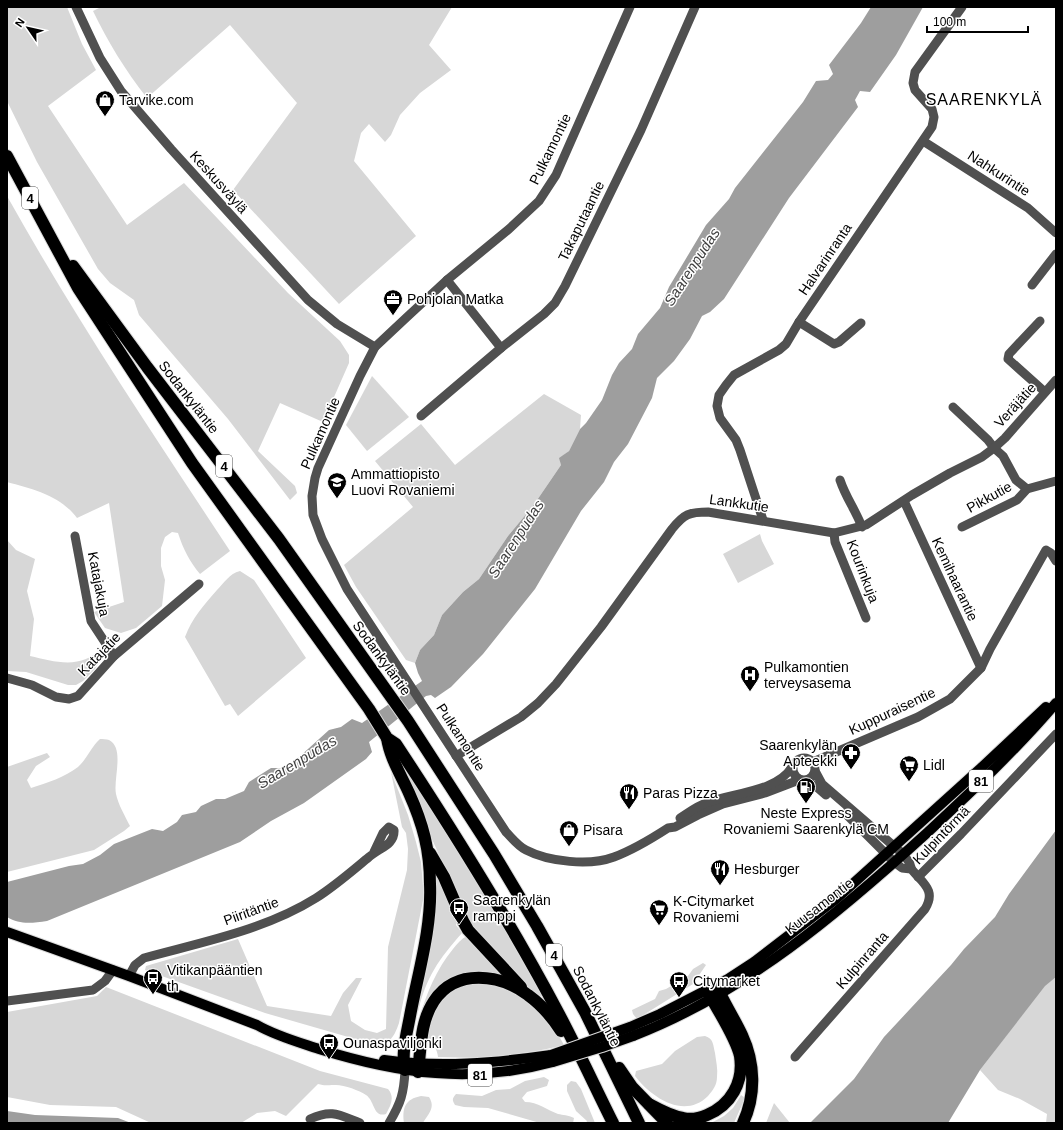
<svg xmlns="http://www.w3.org/2000/svg" width="1063" height="1130" viewBox="0 0 1063 1130" font-family="Arial,sans-serif">
<rect width="100%" height="100%" fill="#fff"/>
<g fill="#d7d7d7">
<polygon points="7,7 67,7 82,44 96,70 48,106 127,225 184,183 288,293 340,341 349,355 349,363 323,422 280,403 258,451 295,486 297,493 290,500 228,419 139,315 134,300 110,283 98,269 37,162 7,101"/>
<path d="M101,7H452L429,45L451,70L420,93L400,115L391,135L385,142L369,124L361,133L354,161L416,236L339,304L233,190L297,103L230,25L147,98C125,70 108,42 93,11Z"/>
<path d="M7,196C75,318 153,434 230,551L200,574C190,562 183,549 178,533L172,532L165,537L161,548V566L165,580L162,606L136,628L121,633L105,628L94,612L124,602L109,503L77,518C61,496 33,489 7,482Z"/>
<polygon points="372,376 409,417 367,451 346,425"/>
<polygon points="544,394 581,415 580,429 569,451 560,458 561,465 533,506 508,536 479,579 463,592 442,615 434,635 420,650 415,663 406,660 356,587 344,565 413,507 375,461 421,424 455,465"/>
<polygon points="760,534 762,541 774,564 738,583 723,554"/>
<path d="M7,540L16,550L35,559L27,591L34,619L30,656C55,662 83,670 102,647V657L95,669L83,681L76,685H68L26,672L7,671Z"/>
<path d="M240,571L254,580L306,658L238,716L230,704L225,706L185,637C192,618 204,605 217,590C225,582 229,574 240,571Z"/>
<path d="M100,739C102,739 107,739 109,740C125,748 113,779 116,794C118,804 125,816 130,826L124,831L94,850L7,872V767L47,753L50,757L36,766L27,780L31,788C47,783 65,777 78,767C87,759 91,747 100,739Z"/>
<path d="M401,757L450,833L544,995L539,997C512,974 485,946 466,916L397,760Z"/>
<path d="M391,772L408,815L416,842L421,862L423,886V900L399,1023C394,1037 391,1043 376,1045L265,1013L145,970L146,966L238,939L267,1006L331,1016L343,993L356,978H362L348,1005L351,1021L365,1030L377,1033L386,1029L388,947L407,870L408,849L406,833L402,827Z"/>
<path d="M433,862L457,919L456,925L462,933C439,959 426,977 418,1012H416Z"/>
<path d="M467,936L512,979L490,973L465,975L422,1020H419C426,994 436,970 453,949C457,944 461,939 467,936Z"/>
<polygon points="703,963 706,965 693,984 637,1019 633,1014 632,1010 655,999 659,991 666,989 688,976 693,969"/>
<polygon points="1056,977 1056,1123 1046,1123 1047,1114 1020,1099 998,1090 980,1070 1045,985"/>
<path d="M493,982L527,998L555,1029L564,1045C524,1055 481,1059 438,1057C437,1049 433,1042 426,1039L428,1025L441,998L460,985Z"/>
<path d="M106,987L320,1071L388,1089C395,1097 391,1105 386,1114C373,1118 375,1101 366,1095C359,1090 342,1084 334,1085C327,1085 325,1086 318,1084L286,1116L275,1111L257,1113L241,1123H151L116,1107L50,1105L7,1097V1012L97,996Z"/>
<path d="M705,1036C714,1039 713,1045 715,1053C716,1061 718,1069 717,1077C717,1085 713,1090 708,1096C684,1120 651,1097 635,1076L636,1071L662,1064L675,1051L697,1037Z"/>
<path d="M544,1077L549,1080L547,1086L527,1092L522,1098L525,1102C538,1102 547,1110 558,1114C563,1115 568,1115 574,1118L573,1123H540L488,1108L464,1107L455,1105C452,1100 452,1099 456,1094L482,1096L496,1090L510,1089L525,1081Z"/>
<polygon points="571,1081 576,1082 581,1089 595,1123 586,1123 587,1121 576,1111 567,1091 567,1085"/>
<polygon points="741,1095 745,1098 734,1123 711,1123 724,1116 733,1108"/>
<path d="M421,1096L429,1097C436,1108 428,1114 423,1123H404C402,1108 405,1099 421,1096Z"/>
<polygon points="774,1103 790,1123 766,1123"/>
</g>
<g fill="#9e9e9e">
<path d="M871,7H923L896,55L870,92L860,91L855,100L858,107L789,198L724,299L710,312L702,316L690,339L674,361L657,378L652,398L628,444L614,462L604,482L581,511L535,589L483,654L451,687L435,698L431,695L426,696L369,742L372,752L366,759L304,803L271,821L240,842L47,921C32,923 20,925 7,917V882L69,866L83,864L100,855L114,844L152,829L163,831L177,822L182,815L196,812L201,806L216,799H225L244,791L249,782L271,768H287L329,730L341,727L352,719L362,723L422,681L418,673L415,663L420,650L434,635L442,615L463,592L479,579L508,536L533,506L561,465L559,458L569,451L580,429L586,423L602,400L612,375L619,363L632,349L638,334L660,308L669,287L706,225L729,199L735,188L803,102L816,81L828,80L833,74L829,65L861,23Z"/>
<polygon points="1056,830 1056,977 1045,986 980,1070 948,1123 810,1123 854,1079 884,1037 951,965 964,949 995,917 1009,894"/>
<polygon points="7,1111 35,1115 118,1118 131,1123 7,1123"/>
</g>
<g fill="none" stroke-linecap="round" stroke-linejoin="round">
<defs>
<g id="major">
<path d="M7,932L129,976L257,1025C276,1036 298,1042 319,1049C399,1074 472,1084 553,1062"/>
<polyline points="630,1027 660,1014 728,979 754,962 836,899 981,768 1046,707"/>
<path d="M633,1036C745,993 840,912 928,832C972,791 1017,749 1056,703"/>
<path d="M384,1060C440,1068 495,1063 551,1055"/>
</g>
<g id="highway">
<path d="M7,156L78,288L192,463L369,709L387,738L396,744C454,832 510,921 559,1014C578,1050 595,1087 613,1123"/>
<polyline points="73,266 147,367 279,539 408,721 494,854 537,926 585,1012 639,1123"/>
<path d="M387,738C390,758 401,775 409,793C423,824 430,850 430,884C432,928 418,973 410,1016C407,1033 401,1053 405,1070"/>
<polyline points="430,853 444,877 463,921 468,930 521,987"/>
<path d="M716,985C724,1003 734,1018 742,1035C755,1063 756,1095 743,1123"/>
<polyline points="619,1068 632,1087 667,1123"/>
<path d="M418,1072C421,1048 420,1022 434,1001C456,968 500,974 528,995C542,1005 552,1017 561,1031"/>
<path d="M649,1104C660,1110 671,1116 683,1118C691,1120 700,1118 707,1115C731,1105 744,1082 740,1056C736,1037 716,1008 707,990"/>
</g>
</defs>
<use href="#major" stroke="#dbdbdb" stroke-width="12"/>
<use href="#highway" stroke="#dbdbdb" stroke-width="14"/>
<g stroke="#505050" stroke-width="9">
<polyline points="76,7 100,58 121,91 171,149 308,300 337,324 375,347"/>
<path d="M630,7L556,175L539,201L509,229L447,280L407,317L375,347L360,376L318,468L315,478L312,496L313,515L322,539L347,589L506,832C512,838 518,846 526,850C549,862 590,866 614,857C633,850 651,839 668,828L675,827L698,815L723,804L765,793L799,780"/>
<polyline points="923,141 1028,208 1056,233"/>
<polyline points="447,280 501,348"/>
<polyline points="1032,285 1056,254"/>
<polyline points="1040,321 1009,354 1008,359 1045,392"/>
<polyline points="799,322 834,344 839,342 861,323"/>
<polyline points="953,407 988,440 994,448 1003,456 1016,480 1027,489"/>
<polyline points="421,416 501,348 544,314 555,303 565,286 641,130 695,7"/>
<path d="M840,480C846,498 855,509 862,527"/>
<polyline points="904,501 981,668"/>
<polyline points="763,520 740,450 736,440 720,418 717,406 719,395 726,385 734,375 779,350 786,344 799,322 932,127 934,117 932,109 915,90 913,83 915,72 962,7"/>
<polyline points="962,527 1017,500 1027,489 1056,481"/>
<polyline points="834,533 835,542 866,618"/>
<polyline points="75,536 91,621 114,656"/>
<polyline points="7,678 32,685 56,697 69,699 78,696 114,656 199,584"/>
<path d="M456,756L521,717L538,703L556,684L601,627L672,529C684,514 689,512 708,512L834,533L866,525L912,495L950,473L982,457L994,448L1005,438L1056,380"/>
<circle cx="804" cy="769" r="11"/>
<polyline points="813,762 918,717 950,699 981,668 990,649 1046,550 1051,553 1056,561"/>
<polyline points="806,781 818,788 826,795"/>
<polyline points="845,813 894,862 902,868 911,869"/>
<path d="M680,818C688,813 697,806 706,803C732,793 777,792 792,767"/>
<polyline points="918,877 961,834 1056,734"/>
<path d="M129,976L135,965L144,958C202,942 265,930 316,898C335,886 352,871 369,857C379,848 395,845 394,830L389,827L383,833L374,852"/>
<polyline points="7,1001 93,990 105,981 113,970"/>
<path d="M795,1057L925,909C936,891 924,884 913,871C910,868 911,865 909,862C907,859 905,857 903,854L822,784L815,771"/>
<path d="M310,1119C332,1109 339,1115 360,1123"/>
<path d="M389,1123C401,1103 404,1093 405,1070"/>
</g>
<use href="#major" stroke="#000" stroke-width="10"/>
<use href="#highway" stroke="#000" stroke-width="12"/>
<defs>
<g id="major-bridge">
<polyline points="551,1055 630,1027"/>
<polyline points="553,1062 602,1047 633,1036"/>
</g>
</defs>
<use href="#major-bridge" stroke="#dbdbdb" stroke-width="12" stroke-linecap="butt"/>
<use href="#major-bridge" stroke="#000" stroke-width="10"/>
</g>
<defs>
<symbol id="shop-pin" viewBox="-11 -11 22 30"><path d="M0 17L-7.5 6A9.5 9.5 0 1 1 7.5 6Z" fill="#000" stroke="#fff"/><path d="M-5-2.5h2.3a2.7 3.5 0 0 1 5.4 0H5L5.5 6h-11ZM-1.5-2.5h3a1.5 2.3 0 0 0-3 0Z" fill="#fff"/></symbol>
<symbol id="office-pin" viewBox="-11 -11 22 30"><path d="M0 17L-7.5 6A9.5 9.5 0 1 1 7.5 6Z" fill="#000" stroke="#fff"/><path d="M-6-3h4V-5.5h4V-3h4V5H-6ZM-1-4.5V-3h2v-1.5ZM-6 0V1H6V0Z" fill="#fff"/></symbol>
<symbol id="school-pin" viewBox="-11 -11 22 30"><path d="M0 17L-7.5 6A9.5 9.5 0 1 1 7.5 6Z" fill="#000" stroke="#fff"/><path d="M0-5L7-2L0 1L-7-2ZM-4 1L0 2.5L4 1V4Q0 6-4 4Z" fill="#fff"/></symbol>
<symbol id="hospital-pin" viewBox="-11 -11 22 30"><path d="M0 17L-7.5 6A9.5 9.5 0 1 1 7.5 6Z" fill="#000" stroke="#fff"/><path d="M-5-5h3v3.5h4V-5h3V5h-3V1.5h-4V5h-3Z" fill="#fff"/></symbol>
<symbol id="pharmacy-pin" viewBox="-11 -11 22 30"><path d="M0 17L-7.5 6A9.5 9.5 0 1 1 7.5 6Z" fill="#000" stroke="#fff"/><path d="M-2-6h4v4h4v4h-4v4h-4v-4h-4v-4h4Z" fill="#fff"/></symbol>
<symbol id="supermarket-pin" viewBox="-11 -11 22 30"><path d="M0 17L-7.5 6A9.5 9.5 0 1 1 7.5 6Z" fill="#000" stroke="#fff"/><path d="M-6-5.5h2.5l.6 2H6L4.5 2H-2.5L-4.4-4H-6ZM-1.5 3.2a1.3 1.3 0 1 0 .1 0ZM3 3.2a1.3 1.3 0 1 0 .1 0Z" fill="#fff"/></symbol>
<symbol id="fuel-pin" viewBox="-11 -11 22 30"><path d="M0 17L-7.5 6A9.5 9.5 0 1 1 7.5 6Z" fill="#000" stroke="#fff"/><path d="M-5.5-6h7V0h2V4h1.3V-2.5L3-4.5l.8-.8L6-3V5H2.5V1h-1V6h-7ZM-4.2-4.7v3.2H.2V-4.7Z" fill="#fff"/></symbol>
<symbol id="restaurant-pin" viewBox="-11 -11 22 30"><path d="M0 17L-7.5 6A9.5 9.5 0 1 1 7.5 6Z" fill="#000" stroke="#fff"/><path d="M-5-6h1v4h1v-4h1v4h1v-4h1v5L-1.5 .5V6h-2V.5L-5-1ZM5-6V6H3V1.5H1.5Q1.5-4 5-6Z" fill="#fff"/></symbol>
<symbol id="bus-pin" viewBox="-11 -11 22 30"><path d="M0 17L-7.5 6A9.5 9.5 0 1 1 7.5 6Z" fill="#000" stroke="#fff"/><path d="M-5-6H5V4H4V6H2V4H-2V6H-4V4H-5ZM-3.5-4V0h7V-4ZM-3.5 1.2v1.5H-2V1.2ZM2 1.2v1.5H3.5V1.2Z" fill="#fff"/></symbol>
</defs>
<g fill-rule="evenodd">
<use href="#shop-pin" x="94" y="89" width="22" height="30"/>
<use href="#office-pin" x="382" y="288" width="22" height="30"/>
<use href="#school-pin" x="326" y="471" width="22" height="30"/>
<use href="#hospital-pin" x="739" y="664" width="22" height="30"/>
<use href="#pharmacy-pin" x="840" y="742" width="22" height="30"/>
<use href="#supermarket-pin" x="898" y="754" width="22" height="30"/>
<use href="#fuel-pin" x="795" y="776" width="22" height="30"/>
<use href="#restaurant-pin" x="618" y="782" width="22" height="30"/>
<use href="#shop-pin" x="558" y="819" width="22" height="30"/>
<use href="#restaurant-pin" x="709" y="858" width="22" height="30"/>
<use href="#bus-pin" x="448" y="897" width="22" height="30"/>
<use href="#supermarket-pin" x="648" y="898" width="22" height="30"/>
<use href="#bus-pin" x="142" y="967" width="22" height="30"/>
<use href="#bus-pin" x="668" y="970" width="22" height="30"/>
<use href="#bus-pin" x="318" y="1032" width="22" height="30"/>
</g>
<g text-anchor="middle" stroke-width="3" stroke-linejoin="round" paint-order="stroke">
<g fill="#fff" stroke="#4c4c4c" stroke-width="1">
<rect x="22" y="187" width="16" height="22" rx="3"/>
<rect x="216" y="455" width="16" height="22" rx="3"/>
<rect x="969" y="770" width="24" height="22" rx="3"/>
<rect x="546" y="944" width="16" height="22" rx="3"/>
<rect x="468" y="1064" width="24" height="22" rx="3"/>
</g>
<g font-size="13" font-weight="bold" fill="#000">
<text x="30" y="203">4</text>
<text x="224" y="471">4</text>
<text x="981" y="786">81</text>
<text x="554" y="960">4</text>
<text x="480" y="1080">81</text>
</g>
<g font-size="14" fill="#000" stroke="#fff" text-anchor="start">
<text x="119" y="105">Tarvike.com</text>
<text x="407" y="304">Pohjolan Matka</text>
<text x="351" y="479">Ammattiopisto<tspan x="351" dy="16">Luovi Rovaniemi</tspan></text>
<text x="764" y="672">Pulkamontien<tspan x="764" dy="16">terveysasema</tspan></text>
<text x="837" y="750" text-anchor="end">Saarenkylän<tspan x="837" dy="16">Apteekki</tspan></text>
<text x="923" y="770">Lidl</text>
<text x="643" y="798">Paras Pizza</text>
<text x="806" y="818" text-anchor="middle">Neste Express<tspan x="806" dy="16">Rovaniemi Saarenkylä CM</tspan></text>
<text x="583" y="835">Pisara</text>
<text x="734" y="874">Hesburger</text>
<text x="473" y="905">Saarenkylän<tspan x="473" dy="16">ramppi</tspan></text>
<text x="673" y="906">K-Citymarket<tspan x="673" dy="16">Rovaniemi</tspan></text>
<text x="167" y="975">Vitikanpääntien<tspan x="167" dy="16">th</tspan></text>
<text x="693" y="986">Citymarket</text>
<text x="343" y="1048">Ounaspaviljonki</text>
</g>
<g font-size="14" fill="#000" stroke="#fff">
<text transform="translate(550 149) rotate(-64)" y="5">Pulkamontie</text>
<text transform="translate(999 173) rotate(33)" y="5">Nahkurintie</text>
<text transform="translate(219 182) rotate(48)" y="5">Keskusväylä</text>
<text transform="translate(581 221) rotate(-64)" y="5">Takaputaantie</text>
<text transform="translate(825 259) rotate(-56)" y="5">Halvarinranta</text>
<text transform="translate(189 397) rotate(52)" y="5">Sodankyläntie</text>
<text transform="translate(1015 405) rotate(-48)" y="5">Veräjätie</text>
<text transform="translate(320 433) rotate(-66)" y="5">Pulkamontie</text>
<text transform="translate(989 497) rotate(-29)" y="5">Pikkutie</text>
<text transform="translate(739 503) rotate(8)" y="5">Lankkutie</text>
<text transform="translate(863 571) rotate(69)" y="5">Kourinkuja</text>
<text transform="translate(955 579) rotate(65)" y="5">Kemihaarantie</text>
<text transform="translate(99 584) rotate(79)" y="5">Katajakuja</text>
<text transform="translate(99 654) rotate(-46)" y="5">Katajatie</text>
<text transform="translate(382 658) rotate(54)" y="5">Sodankyläntie</text>
<text transform="translate(892 711) rotate(-25)" y="5">Kuppuraisentie</text>
<text transform="translate(461 737) rotate(57)" y="5">Pulkamontie</text>
<text transform="translate(941 835) rotate(-46)" y="5">Kulpintörmä</text>
<text transform="translate(819 906) rotate(-38)" y="5">Kuusamontie</text>
<text transform="translate(251 911) rotate(-20)" y="5">Piiritäntie</text>
<text transform="translate(862 960) rotate(-49)" y="5">Kulpinranta</text>
<text transform="translate(597 1006) rotate(63)" y="5">Sodankyläntie</text>
</g>
<g font-size="15" font-style="italic" fill="#3f3f3f" stroke="#fff">
<text transform="translate(692 267) rotate(-57)" y="5">Saarenpudas</text>
<text transform="translate(516 539) rotate(-57)" y="5">Saarenpudas</text>
<text transform="translate(297 762) rotate(-31)" y="5">Saarenpudas</text>
</g>
<g font-size="16" letter-spacing="1" fill="#000" stroke="#fff">
<text x="984" y="105">SAARENKYLÄ</text>
</g>
</g>
<rect width="1063" height="1130" fill="none" stroke="#000000" stroke-width="16"/>
<g transform="translate(28 28) rotate(304)" stroke="#ffffff" stroke-width="3" paint-order="stroke">
<path d="M0-3L7 15L0 10L-7 15Z" fill="#000000"/>
<text y="-6" font-size="11" font-weight="bold" text-anchor="middle" fill="#000000">N</text>
</g>
<path d="M927 26v6h101v-6" fill="none" stroke="#000000" stroke-width="2"/>
<text x="933" y="26" font-size="12" fill="#000000" stroke="#ffffff" stroke-width="3" paint-order="stroke">100 m</text>
</svg>
